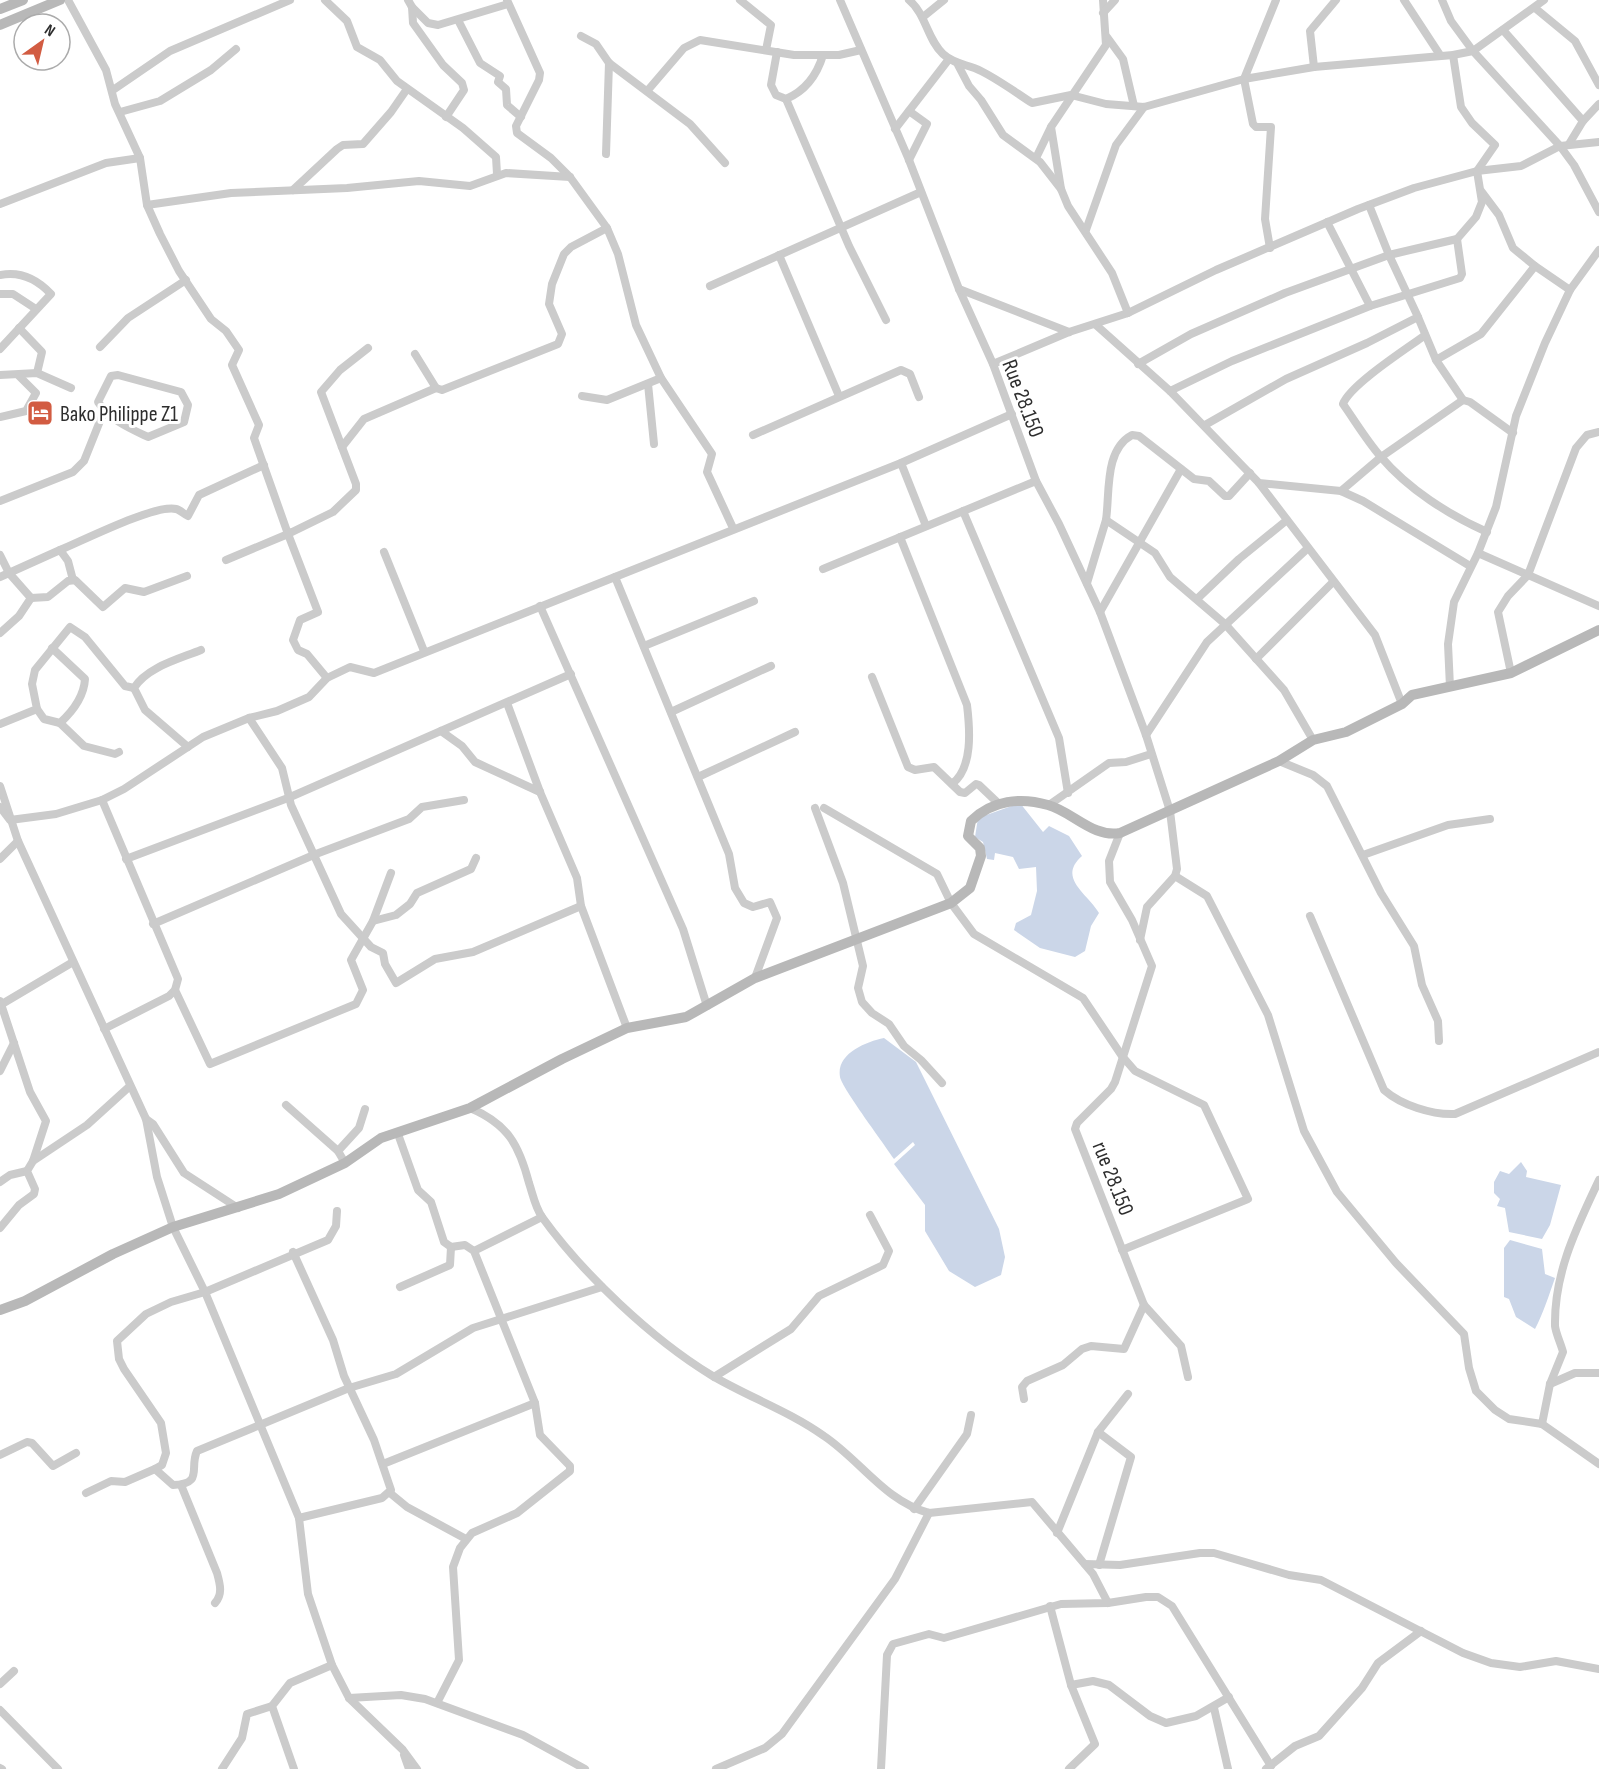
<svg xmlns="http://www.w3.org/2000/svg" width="1599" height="1769" viewBox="0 0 1599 1769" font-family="'Sofia Sans Condensed',sans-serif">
<rect width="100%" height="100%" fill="#fff"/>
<g fill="#cbd6e8">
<path d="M1020,803L1043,832L1049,826L1069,836L1082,856C1057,878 1087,893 1099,913L1091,926L1085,951L1075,957L1040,948L1014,930L1016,923L1031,915L1037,891L1036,867L1019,869L1013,857L995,853L994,860L987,859L983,842L975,837L978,818Z"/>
<path d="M884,1038L916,1062L999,1229L1005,1257L1001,1275L975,1287L949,1271L925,1231V1205L894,1164L915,1145L913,1142L894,1159C885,1145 842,1088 840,1077C836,1054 865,1042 884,1038Z"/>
<polygon points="1521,1162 1527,1171 1526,1177 1561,1185 1550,1225 1542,1239 1509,1232 1505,1208 1497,1206 1500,1199 1494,1193 1494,1182 1500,1171 1509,1174"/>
<path d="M1510,1240L1542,1249L1545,1274L1555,1278C1549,1295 1543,1314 1535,1329L1516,1317L1509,1299L1504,1297V1248Z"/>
</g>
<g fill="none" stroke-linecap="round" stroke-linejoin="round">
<g stroke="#cbcbcb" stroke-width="8">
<polyline points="68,0 106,70 115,104 140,158 147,205 160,234 179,271 211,319 226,331 239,350 232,365 259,425 254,438 288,534 333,512 356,490 356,484 321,392 340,370 368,348"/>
<polyline points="325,0 347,21 357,47 380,60 397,81 463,128 496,157 497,174"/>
<polyline points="408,0 412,7 413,23 443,65 462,83 464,90 446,117"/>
<polyline points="507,0 540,73 539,80 516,126 517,133 551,158 570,177 607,228 618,254 636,325 661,378 712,454 707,472 733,528"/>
<polyline points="740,0 771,25 766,50"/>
<polyline points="840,0 909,160 959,289 993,364 1036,481 1059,524 1100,612 1146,735 1170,811 1177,869 1175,876 1147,907 1140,940"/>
<path d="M909,0C926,14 927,39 943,54C955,65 968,64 981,71C999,80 1015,92 1032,103L1071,95L1106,104L1144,107L1244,79L1253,124L1256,127H1271L1265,219L1270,248"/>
<polyline points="1103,0 1106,45 1051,127 1061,189 1068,206 1112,273 1128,313"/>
<polyline points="1276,0 1244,79 1314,67 1453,55 1473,51 1560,146 1574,165 1599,212"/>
<polyline points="1404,0 1440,55"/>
<polyline points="1442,0 1451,21 1473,51 1544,0"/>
<polyline points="412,7 428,23 438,25 508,4"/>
<polyline points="1535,8 1575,41 1599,85"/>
<polyline points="1103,13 1115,0"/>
<polyline points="923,17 944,0"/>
<polyline points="458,20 480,63 500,76 498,82 506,89 507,105 521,117"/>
<polyline points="1503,30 1583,121"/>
<polyline points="581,36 596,44 609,63 690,124 725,163"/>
<polyline points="1107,37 1123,59 1134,106"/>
<path d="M777,52L771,85L776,95L786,99C805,91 817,75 823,55"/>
<polyline points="958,65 969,86 981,100 1003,135 1040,162 1061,189"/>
<polyline points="1314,67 1310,31 1336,0"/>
<polyline points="113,90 170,51 290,0"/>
<polyline points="648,90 684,48 700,40 794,55 839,55 861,50"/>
<polyline points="786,99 849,246 886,320"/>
<polyline points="909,111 927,124 909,160"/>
<polyline points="120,112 160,101 211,70 236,49"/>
<polyline points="895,129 949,59"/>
<polyline points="1569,144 1583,121 1599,104"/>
<polyline points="606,154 609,63"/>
<polyline points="1036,158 1051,127"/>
<polyline points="293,190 337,149 343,145 363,144 391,112 407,89"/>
<polyline points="1481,191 1499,215 1513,248 1535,266"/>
<polyline points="0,204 106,163 140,158"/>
<polyline points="147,205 231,193 347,188 419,181 470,186 506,173 570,177"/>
<polyline points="1086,230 1116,145 1144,107"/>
<polyline points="779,255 839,396"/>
<path d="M0,275C20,271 37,279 51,294L0,349"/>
<polyline points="710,286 921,192"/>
<polyline points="959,289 1069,332"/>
<polyline points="0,294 13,294 36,309"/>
<polyline points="1370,306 1460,278 1462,274 1457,239"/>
<polyline points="1096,325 1170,391 1259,483 1341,491 1363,501 1470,566"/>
<polyline points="19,328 42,352 37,373"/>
<path d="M1424,336C1406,349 1350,385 1343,404C1355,421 1367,441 1381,457C1408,489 1449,515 1487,532"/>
<polyline points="100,347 128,318 186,280"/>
<polyline points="415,354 436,388 442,390 558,344 562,334 549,304 552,284 564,254 571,247 607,228"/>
<polyline points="1436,360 1481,334 1535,266 1570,290"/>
<polyline points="993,364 1069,332 1128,313 1216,270 1358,209 1414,188 1477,171 1521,166 1560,146 1599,142"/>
<polyline points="1138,364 1191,334 1285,293 1389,255 1457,239 1476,217 1482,202 1477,171 1495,145 1472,123 1461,107 1453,55"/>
<polyline points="0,375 37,373 71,388"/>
<path d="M118,375L181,392L188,405L184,422L148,437C129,428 110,420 98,402L111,376Z"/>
<polyline points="648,384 654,444"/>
<polyline points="1170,391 1232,361 1370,306 1327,222"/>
<polyline points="582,396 607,400 661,378"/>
<polyline points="1463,400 1470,402 1513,433"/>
<polyline points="0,417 26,411 36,393 19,376"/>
<polyline points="1205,425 1286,379 1367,343 1418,317 1389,255 1369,205"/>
<polyline points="753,435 901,370 910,374 919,397"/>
<polyline points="342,447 364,419 436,388"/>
<polyline points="901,463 926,526"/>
<polyline points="1259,483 1375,635 1402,704"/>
<polyline points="1341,491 1381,457 1463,400 1436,360 1418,317"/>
<polyline points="0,501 73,472 84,461 104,411"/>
<polyline points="963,511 1059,738 1068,793"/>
<path d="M1106,520C1110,493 1104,450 1132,435L1139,436L1194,479L1209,481L1225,496H1229L1250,473"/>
<path d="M900,537L967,705C970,730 973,768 952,784"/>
<polyline points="384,552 424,651"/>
<polyline points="1478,553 1599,606"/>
<polyline points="0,555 9,573 31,598 48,597 68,581 75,580 103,607 125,588 144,592 187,576"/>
<polyline points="226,560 288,534 318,612 300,620 293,640 298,650 307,654 327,678"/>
<polyline points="823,569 1036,481"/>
<polyline points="0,577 60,550"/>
<polyline points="615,577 729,854 735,888 744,903 753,907 770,902 777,918 755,978"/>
<path d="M73,580L68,561L60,550C82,541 155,504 176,509C180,510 184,514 188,516L199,495L264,465"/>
<polyline points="1087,583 1106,520 1155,553 1170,577 1225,624 1284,690 1313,740"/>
<polyline points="1198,598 1239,559 1287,520"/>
<polyline points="540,606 683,929 707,1006"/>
<polyline points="1100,612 1181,469"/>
<polyline points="0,633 19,616 31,598"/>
<polyline points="644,646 754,601"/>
<polyline points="1256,659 1333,582"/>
<polyline points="1511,673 1498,612 1508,596 1528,575 1576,448 1587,435 1599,432"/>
<polyline points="872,677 908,767 915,770 934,767 960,792 965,793 976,784 979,785 999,804"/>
<polyline points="1450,687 1448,644 1454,602 1478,553 1496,507 1516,416 1545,343 1570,290 1599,250"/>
<polyline points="507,703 540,792 577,878 581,906 627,1028"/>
<path d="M37,709L44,719L60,723C72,712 84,696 85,679L52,648"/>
<polyline points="671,712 771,666"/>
<polyline points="249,718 282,768 291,805 341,914 371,947 383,953 385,964 396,983 435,959 473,952 581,906"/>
<polyline points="60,723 84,746 115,754 119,752"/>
<polyline points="0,724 37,709 32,684 35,670 70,627 85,637 125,686 134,688"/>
<polyline points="441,731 462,746 475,762 540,792"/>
<polyline points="1146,735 1207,642 1308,548"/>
<path d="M188,747L145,710L134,688C147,667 179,659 201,650"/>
<polyline points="1279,761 1313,775 1327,786 1381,893 1414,946 1422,985 1438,1021 1439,1041"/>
<polyline points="698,777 795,732"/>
<polyline points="0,786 18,841 146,1119 157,1177 173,1227 205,1292 299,1518 308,1594 332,1665 349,1698 403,1750 417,1769"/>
<polyline points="102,800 178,979 175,990 169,996 104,1029"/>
<polyline points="1049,805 1109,763 1126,762 1151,754"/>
<polyline points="0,807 10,820 56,814 102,800 124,789 203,737 249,718 277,711 309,697 327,678 350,667 374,673 901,463 1012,414"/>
<polyline points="815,808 843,883 863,966 858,988 862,1002 872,1013 889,1024 904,1046 921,1060 942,1083"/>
<polyline points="824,808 937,874 951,903 974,934 1083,998 1122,1056 1135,1071 1204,1105 1248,1199 1122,1250"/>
<polyline points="1120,833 1109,861 1110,882 1132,920 1152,966 1115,1082 1111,1089 1077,1123 1075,1129 1144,1305 1181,1346 1188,1377"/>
<polyline points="1363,855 1448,825 1490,819"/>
<polyline points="0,859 18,841"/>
<polyline points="126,859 288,798 571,674"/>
<polyline points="1175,876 1207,896 1268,1015 1304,1131 1337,1192 1396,1263 1464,1334 1469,1368 1476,1391 1495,1410 1509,1419 1542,1424 1599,1464"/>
<path d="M1310,916L1384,1090C1401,1105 1432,1115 1455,1114L1599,1052"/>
<polyline points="373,921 391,873"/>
<polyline points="153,924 316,854 409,819 422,807 464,800"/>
<polyline points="175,990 210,1064 356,1004 363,990 351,960 373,921 396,915 410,904 417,893 471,869 476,858"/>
<polyline points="0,1001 30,1092 46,1121 33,1161"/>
<polyline points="2,1004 73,962"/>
<polyline points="0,1071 14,1043"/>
<polyline points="286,1105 338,1151 345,1163"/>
<path d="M470,1108C508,1124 519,1145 529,1183C533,1195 535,1207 542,1217C583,1274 652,1339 711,1375C748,1397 789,1411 824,1436C860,1460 886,1502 929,1513L1032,1502L1093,1574L1108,1603"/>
<polyline points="146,1119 153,1124 184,1173 238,1208"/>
<polyline points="398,1134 418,1190 431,1202 444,1242 451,1247 465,1245 474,1251 535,1403 540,1435 570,1466 570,1471 517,1513 472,1533 460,1548 453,1567 459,1660 437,1703"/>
<polyline points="338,1151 359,1128 365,1109"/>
<polyline points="0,1182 10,1175 27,1171"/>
<polyline points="0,1228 19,1205 34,1194 35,1189 27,1171 33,1161 87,1125 130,1086"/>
<polyline points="474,1251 542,1217"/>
<polyline points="293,1252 333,1340 344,1376 374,1440 391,1490 382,1498 299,1518"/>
<polyline points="400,1287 450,1265 451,1247"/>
<polyline points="714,1377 791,1329 819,1296 883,1265 889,1251 870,1215"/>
<polyline points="1550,1384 1575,1373 1599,1373"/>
<polyline points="1024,1399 1022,1387 1027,1381 1063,1365 1082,1349 1091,1346 1124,1349 1144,1305"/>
<path d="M1542,1424L1550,1384L1563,1352C1561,1344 1556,1334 1555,1326C1554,1272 1577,1227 1599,1180"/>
<polyline points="1098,1432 1131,1457 1099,1565"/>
<polyline points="0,1455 27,1442 32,1443 53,1466 76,1453"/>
<polyline points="383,1464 535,1403"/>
<path d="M155,1469L173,1485C204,1484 189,1468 197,1451L349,1388L396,1374L473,1328L602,1287"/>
<path d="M181,1485L217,1573C220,1584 223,1594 215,1603"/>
<polyline points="86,1493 111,1481 125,1482 155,1469 162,1465 166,1453 161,1423 124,1369 119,1359 117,1341 146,1314 171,1302 205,1292 328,1240 336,1226 337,1211"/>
<polyline points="390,1493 407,1507 466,1539"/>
<polyline points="914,1509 967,1434 971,1415"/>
<polyline points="1057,1533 1098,1432 1128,1394"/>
<polyline points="1085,1564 1120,1565 1200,1553 1214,1553 1289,1575 1321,1580 1463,1653 1491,1663 1520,1667 1556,1661 1599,1669"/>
<polyline points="1050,1606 1071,1685 1095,1744 1069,1769"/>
<polyline points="0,1684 14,1671"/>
<polyline points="1071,1685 1093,1681 1109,1685 1150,1716 1166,1723 1196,1716 1229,1697"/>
<polyline points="349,1698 401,1695 425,1699 523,1735 585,1769"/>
<polyline points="1214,1708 1228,1769"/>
<polyline points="0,1710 58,1769"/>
<polyline points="404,1755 409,1769"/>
<polyline points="0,1768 2,1769"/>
<polyline points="222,1769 242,1738 247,1714 272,1706"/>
<polyline points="294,1769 272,1706 290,1683 332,1665"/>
<polyline points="716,1769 765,1748 782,1734 895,1579 929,1513"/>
<polyline points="881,1769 887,1655 893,1644 929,1634 944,1638 1061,1604 1108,1603 1146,1597 1158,1597 1172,1606 1271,1766"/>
<polyline points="1266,1769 1295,1746 1319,1736 1362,1688 1378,1663 1421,1631"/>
</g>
<g stroke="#b8b8b8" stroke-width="10">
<polyline points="0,9 23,0"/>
<polyline points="0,25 60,0"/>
<path d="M0,1310L25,1301L113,1254L173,1227L279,1194L345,1163L381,1138L470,1108L562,1059L627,1028L686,1017L755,978L951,903L970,888L981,856L980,848L968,836L971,821C992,800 1021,797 1048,805C1073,812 1093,838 1120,833L1279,761L1313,740L1346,732L1402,704L1412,695L1511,673L1599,630"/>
</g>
</g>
<defs>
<symbol id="hotel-square" viewBox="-11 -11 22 22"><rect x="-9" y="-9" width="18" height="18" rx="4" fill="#d25c42" stroke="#fff"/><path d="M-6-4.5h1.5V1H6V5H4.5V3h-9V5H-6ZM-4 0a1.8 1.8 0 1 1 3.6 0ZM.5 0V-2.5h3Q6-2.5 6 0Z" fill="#fff"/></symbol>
</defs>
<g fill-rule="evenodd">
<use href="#hotel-square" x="25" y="398" width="30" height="30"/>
</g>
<g text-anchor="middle" stroke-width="6" stroke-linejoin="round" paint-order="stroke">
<g font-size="22" fill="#2e2e2e" stroke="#fff">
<text transform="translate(1024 398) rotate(69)" y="8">Rue 28.150</text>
<text transform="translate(1114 1178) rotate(68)" y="8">rue 28.150</text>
</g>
<g font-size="22" fill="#2e2e2e" stroke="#fff" text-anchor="start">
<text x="60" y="421">Bako Philippe Z1</text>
</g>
</g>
<g transform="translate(42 42) rotate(34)"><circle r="28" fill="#ffffff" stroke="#ababab" stroke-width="1.5"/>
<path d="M0-4.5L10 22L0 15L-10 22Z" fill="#d25c42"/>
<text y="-9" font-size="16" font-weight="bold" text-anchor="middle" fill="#2e2e2e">N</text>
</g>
</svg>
